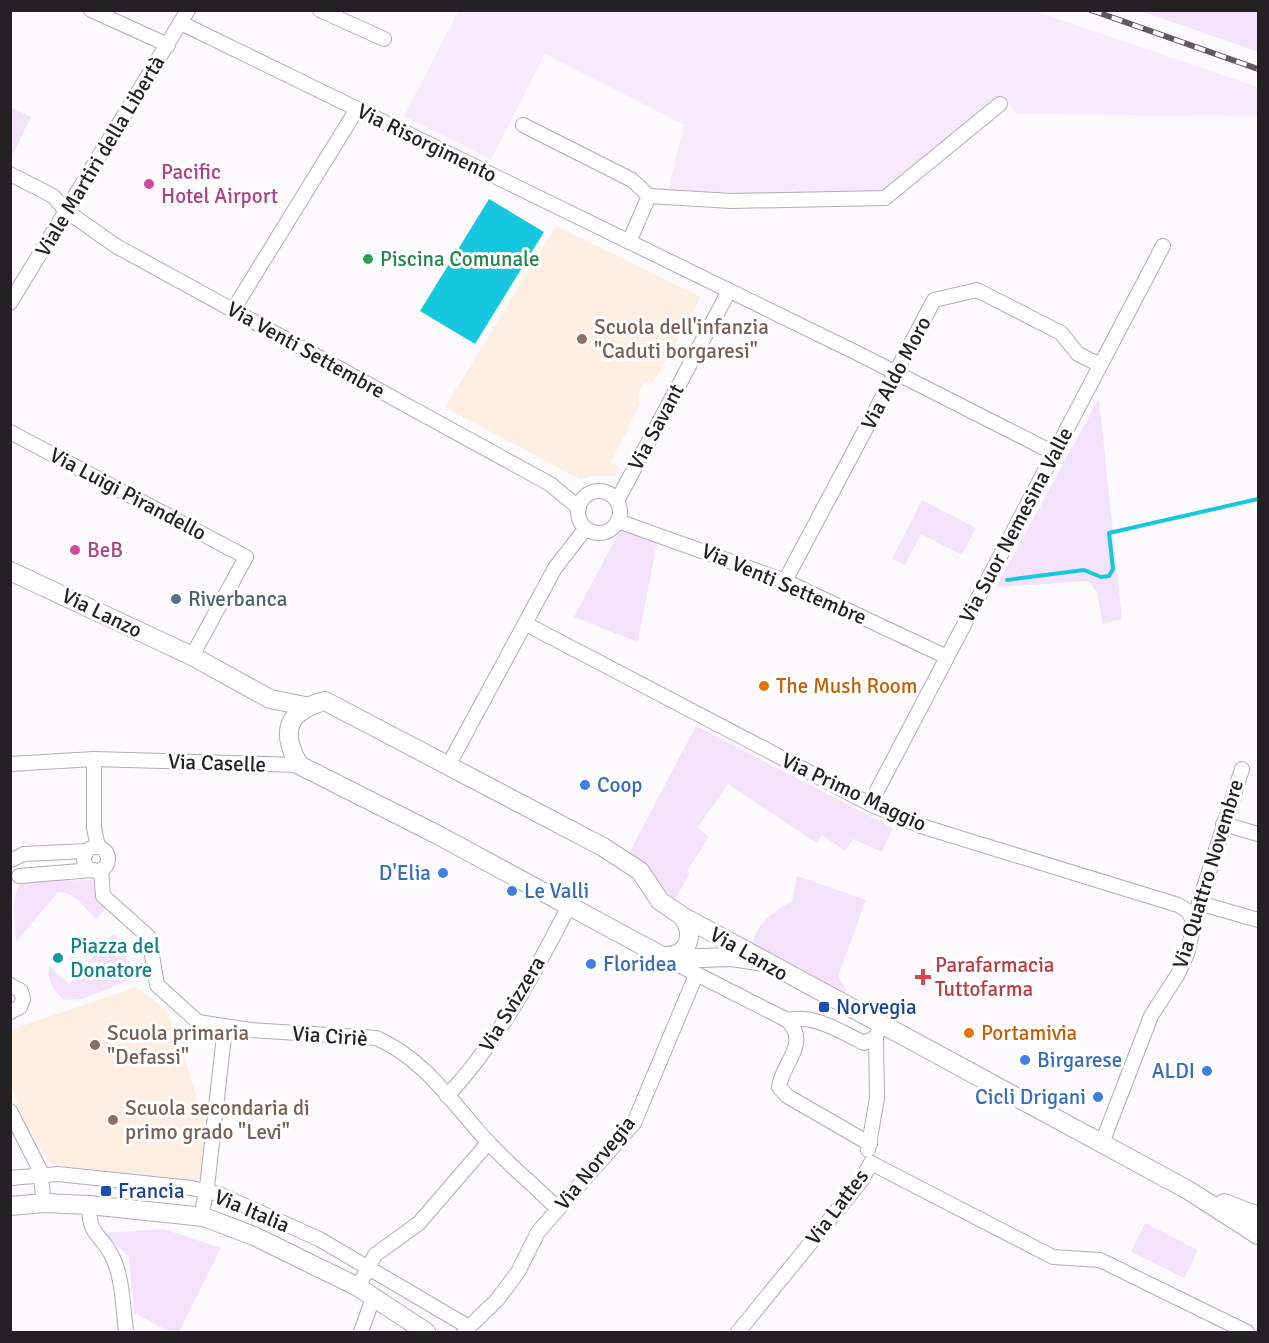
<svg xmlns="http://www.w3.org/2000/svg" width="1269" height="1343" viewBox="0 0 1269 1343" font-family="Signika,sans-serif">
<rect width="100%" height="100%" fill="#fdfafe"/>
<polygon fill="#f7eafc" points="459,10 1035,11 1258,87 1258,116 1017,114 1004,97 881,195 687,196 668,190 684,125 545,54 491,160 404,116"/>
<g fill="#feeee1">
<polygon points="556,226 701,297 654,381 643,384 638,396 640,404 611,462 620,468 615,476 590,476 581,480 445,407"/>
<polygon points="136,987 166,1010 185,1060 204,1121 203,1175 195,1182 51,1164 22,1119 11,1084 10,1030"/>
</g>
<g fill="#f3e2fa">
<polygon points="1140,11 1258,11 1258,52 1245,47"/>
<polygon points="11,107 31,117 11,158 10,158"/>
<polygon points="1099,398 1122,619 1103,624 1097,593 1089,581 996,587"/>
<polygon points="922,500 976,528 962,555 921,534 905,565 892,559"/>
<polygon points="620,530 657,543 638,640 635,641 574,617"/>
<polygon points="696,726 893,828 882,852 853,839 845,851 822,835 817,843 728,784 698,827 709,837 687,871 690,873 675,899 661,888 648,865 628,855"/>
<path d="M797,876L866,900L838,977L847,990L842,994L752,944C757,923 774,911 792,901Z"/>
<path d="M92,880L100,902L106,908L96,919C86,909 73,891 58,892L16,942C16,924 9,895 22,881Z"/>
<path d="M113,934L123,943L130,980L82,999L64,1000C53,990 47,982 49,966L69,984Z"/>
<polygon points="1145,1223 1198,1250 1184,1278 1131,1252"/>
<polygon points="164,1229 221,1248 179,1332 170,1332 134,1313 129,1257 104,1233"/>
</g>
<polygon fill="#15c8e0" points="489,199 544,232 475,344 420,311"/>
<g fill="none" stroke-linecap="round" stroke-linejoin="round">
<polyline stroke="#15c8e0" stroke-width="4" points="1007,580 1084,570 1101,577 1109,576 1113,569 1109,533 1258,499"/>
<defs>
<g id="minor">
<polyline points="91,10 168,45"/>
<polyline points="320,10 384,39"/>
<polyline points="181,23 855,352 1054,453"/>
<polyline points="523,125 632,180 649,196"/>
<polyline points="10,174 53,196 65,210 116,246 550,484 579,508"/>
<polyline points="629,242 649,196 731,201 885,198 1000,104"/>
<polyline points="10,303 188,10"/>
<polyline points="233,310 357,109"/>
<polyline points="10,432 246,557 192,656"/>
<circle cx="599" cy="512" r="21"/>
<polyline points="617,501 729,291"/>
<polyline points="618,521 785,581 947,657"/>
<polyline points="785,581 934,300 977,290 1061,333 1078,354 1100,365"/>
<polyline points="526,624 870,804 921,826 1178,905 1188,911 1194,923"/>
<polyline points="94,759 94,828 98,847"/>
<polyline points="10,764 94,759 299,765"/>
<polyline points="448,766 555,568 586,528"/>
<polyline points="870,804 1163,246"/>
<polyline points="1223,824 1258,834"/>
<circle cx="96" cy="859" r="12"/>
<polyline points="11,860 24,854 87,851"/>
<path d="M101,870L103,896L149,937L157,985L198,1022L251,1030L376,1038C424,1058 453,1104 487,1141C509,1165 535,1186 558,1209"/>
<polyline points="19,876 93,870"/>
<polyline points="1199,903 1258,920"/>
<path d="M667,959L787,1020C811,1043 782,1063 779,1087L787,1096L870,1144"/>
<polyline points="10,985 21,991 23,999 20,1007 10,1012"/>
<path d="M787,1020C815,1014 839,1031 864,1043L876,1037"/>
<path d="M447,1096C498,1042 535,972 569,906"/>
<polyline points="10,1111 40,1170 44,1203"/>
<polyline points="1102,1143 1151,1016 1178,974 1187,954 1199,903 1242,769"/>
<polyline points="868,1150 877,1098 876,1037 880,1025"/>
<polyline points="871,1163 1053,1257 1100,1260 1247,1332"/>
<polyline points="10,1178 58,1174 191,1188 219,1194 319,1239 469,1327"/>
<path d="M89,1205C89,1239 102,1233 113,1258C123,1280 123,1309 126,1332"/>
<polyline points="201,1217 207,1187 225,1027"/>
<polyline points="358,1287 375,1255 419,1223 488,1143"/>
<polyline points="361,1332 373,1298"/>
<polyline points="464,1332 497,1300 518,1272 538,1232 634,1123 696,975"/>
<polyline points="738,1332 861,1181 871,1163"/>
</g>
<g id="tertiary">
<polyline points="10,571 192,656 270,699 305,706"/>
<path d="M667,956C689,955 695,934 683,917"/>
<path d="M764,962L732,957L672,959L662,956L436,834L299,765C280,731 287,711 325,701L603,847L640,871L660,901L682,916L1188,1190L1258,1235"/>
<polyline points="1224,1203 1258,1216"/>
<polyline points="10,1206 44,1203 89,1205 204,1217 254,1236 358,1287 426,1332"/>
</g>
</defs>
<use href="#minor" stroke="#b2abb5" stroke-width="16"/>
<use href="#tertiary" stroke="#b2abb5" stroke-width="20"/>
<use href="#minor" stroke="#fff" stroke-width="14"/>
<use href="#tertiary" stroke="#fff" stroke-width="18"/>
<defs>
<polyline id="rail" points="1091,10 1258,69"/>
</defs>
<use href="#rail" stroke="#5e5b5f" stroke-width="6"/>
<use href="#rail" stroke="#fff" stroke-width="4" stroke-dasharray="11" stroke-linecap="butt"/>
</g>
<g fill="#d1479c" stroke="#fff" stroke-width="2">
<circle cx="149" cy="184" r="6"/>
<circle cx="75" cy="550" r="6"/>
</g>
<circle fill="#2e9e5b" stroke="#fff" stroke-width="2" cx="368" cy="259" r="6"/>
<g fill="#8d6e63" stroke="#fff" stroke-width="2">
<circle cx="582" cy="339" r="6"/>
<circle cx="95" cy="1045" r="6"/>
<circle cx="113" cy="1120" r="6"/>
</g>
<circle fill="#5c6f8a" stroke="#fff" stroke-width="2" cx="176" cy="599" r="6"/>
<g fill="#e8710a" stroke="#fff" stroke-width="2">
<circle cx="764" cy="686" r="6"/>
<circle cx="969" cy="1033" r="6"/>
</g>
<g fill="#3f7fe0" stroke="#fff" stroke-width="2">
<circle cx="585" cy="785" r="6"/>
<circle cx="443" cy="873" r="6"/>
<circle cx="512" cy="891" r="6"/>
<circle cx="591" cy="964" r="6"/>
<circle cx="1025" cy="1060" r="6"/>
<circle cx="1207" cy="1071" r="6"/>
<circle cx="1098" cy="1097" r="6"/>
</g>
<circle fill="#0f9aa8" stroke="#fff" stroke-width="2" cx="58" cy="958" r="6"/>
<path fill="#e0444e" stroke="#fff" stroke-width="2" d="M920 968h6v6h6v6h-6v6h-6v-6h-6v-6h6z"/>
<g fill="#1a4fb4" stroke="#fff" stroke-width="2">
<rect x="818" y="1001" width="12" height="12" rx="3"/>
<rect x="100" y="1185" width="12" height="12" rx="3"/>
</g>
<g text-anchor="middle" stroke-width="6" stroke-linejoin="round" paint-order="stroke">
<g font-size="21" fill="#242125" stroke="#fff">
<text transform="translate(427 143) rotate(26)" y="7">Via Risorgimento</text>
<text transform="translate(100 156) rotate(-59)" y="7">Viale Martiri della Libertà</text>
<text transform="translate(306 350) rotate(29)" y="7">Via Venti Settembre</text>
<text transform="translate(896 373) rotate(-62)" y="7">Via Aldo Moro</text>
<text transform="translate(656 427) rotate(-62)" y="7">Via Savant</text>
<text transform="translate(128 494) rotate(28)" y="7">Via Luigi Pirandello</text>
<text transform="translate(1016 525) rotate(-62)" y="7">Via Suor Nemesina Valle</text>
<text transform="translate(784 584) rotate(23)" y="7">Via Venti Settembre</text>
<text transform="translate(102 613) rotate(26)" y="7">Via Lanzo</text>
<text transform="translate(217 763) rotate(2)" y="7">Via Caselle</text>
<text transform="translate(854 792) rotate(25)" y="7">Via Primo Maggio</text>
<text transform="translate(1208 874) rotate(-73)" y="7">Via Quattro Novembre</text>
<text transform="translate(749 954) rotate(30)" y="7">Via Lanzo</text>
<text transform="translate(512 1004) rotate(-59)" y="7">Via Svizzera</text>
<text transform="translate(330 1036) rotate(4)" y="7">Via Ciriè</text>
<text transform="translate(595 1163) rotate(-51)" y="7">Via Norvegia</text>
<text transform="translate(837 1207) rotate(-53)" y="7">Via Lattes</text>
<text transform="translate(252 1211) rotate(23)" y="7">Via Italia</text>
</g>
<g font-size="21" fill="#b23c85" stroke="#fff" text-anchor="start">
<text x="161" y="179">Pacific<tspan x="161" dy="24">Hotel Airport</tspan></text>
<text x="87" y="557">BeB</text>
</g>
<g font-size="21" fill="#27864d" stroke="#fff" text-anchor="start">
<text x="380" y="266">Piscina Comunale</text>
</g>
<g font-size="21" fill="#785e54" stroke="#fff" text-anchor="start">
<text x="594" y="334">Scuola dell'infanzia<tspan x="594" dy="24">"Caduti borgaresi"</tspan></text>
<text x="107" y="1040">Scuola primaria<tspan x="107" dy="24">"Defassi"</tspan></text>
<text x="125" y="1115">Scuola secondaria di<tspan x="125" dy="24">primo grado "Levi"</tspan></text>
</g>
<g font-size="21" fill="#4e5e75" stroke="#fff" text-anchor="start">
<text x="188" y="606">Riverbanca</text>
</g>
<g font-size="21" fill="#c56008" stroke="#fff" text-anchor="start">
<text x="776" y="693">The Mush Room</text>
<text x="981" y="1040">Portamivia</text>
</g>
<g font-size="21" fill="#366cbe" stroke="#fff" text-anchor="start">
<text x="597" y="792">Coop</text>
<text x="431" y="880" text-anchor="end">D'Elia</text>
<text x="524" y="898">Le Valli</text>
<text x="603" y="971">Floridea</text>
<text x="1037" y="1067">Birgarese</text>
<text x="1195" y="1078" text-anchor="end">ALDI</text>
<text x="1086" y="1104" text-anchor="end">Cicli Drigani</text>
</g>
<g font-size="21" fill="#0d838f" stroke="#fff" text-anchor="start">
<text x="70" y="953">Piazza del<tspan x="70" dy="24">Donatore</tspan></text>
</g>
<g font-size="21" fill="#be3a42" stroke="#fff" text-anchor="start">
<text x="935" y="972">Parafarmacia<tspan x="935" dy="24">Tuttofarma</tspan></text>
</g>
<g font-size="21" fill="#164399" stroke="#fff" text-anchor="start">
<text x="836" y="1014">Norvegia</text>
<text x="118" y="1198">Francia</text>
</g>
</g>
<rect width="1269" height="1343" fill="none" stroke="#242125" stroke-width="24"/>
</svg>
